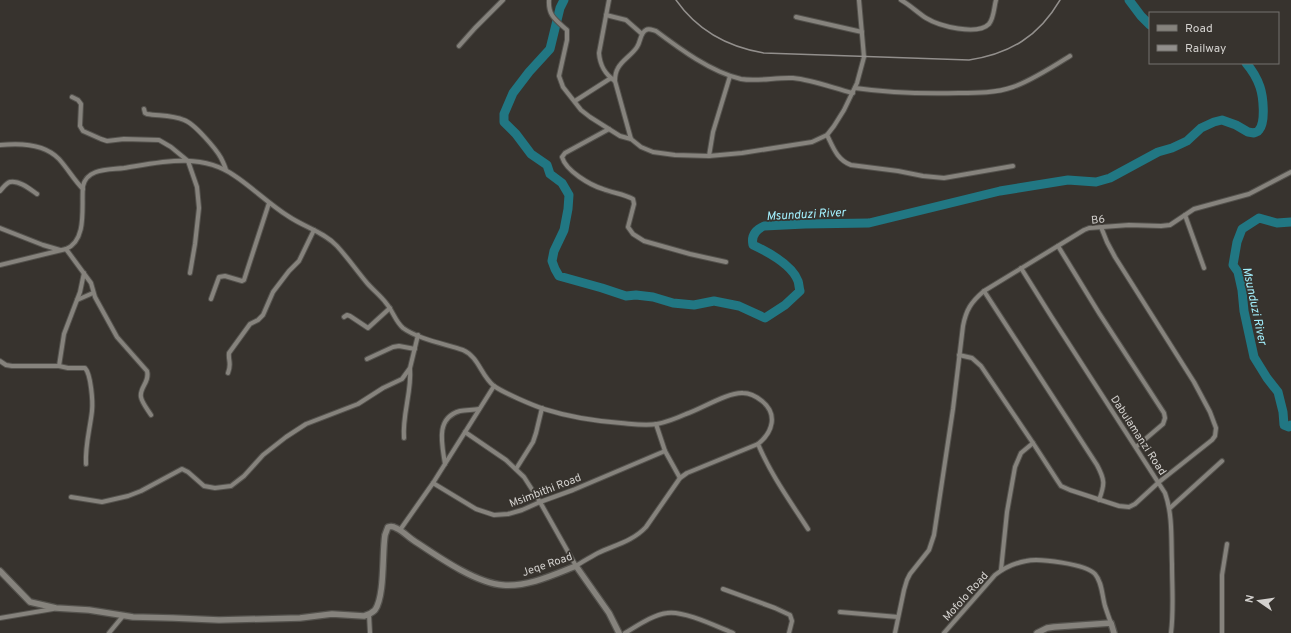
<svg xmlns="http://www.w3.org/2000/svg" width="1291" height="633" viewBox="0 0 1291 633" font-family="Overpass,sans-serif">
<rect width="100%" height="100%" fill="#37332e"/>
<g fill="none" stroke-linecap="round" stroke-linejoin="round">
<g stroke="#217783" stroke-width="9">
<path d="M564,0L560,8L550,49L529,72L513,93L504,114V122L516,134L531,154L547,165L550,174L562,183L569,195L568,209L564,230L554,251L552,261L555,269L559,276L602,288L626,296L636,295L653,297L673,303L694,305L714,301L739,306L765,318L785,305L800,291C799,288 799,284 798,281C792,265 768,252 753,245C751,236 755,230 764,226L805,224L869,223L1000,191L1068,180L1096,182L1110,178L1158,152L1172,148L1187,141L1201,128L1214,122L1222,120L1236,125L1248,132L1254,133C1256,132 1258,132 1259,130C1266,122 1263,96 1260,87C1257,78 1252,70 1246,63"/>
<polyline points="1129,0 1141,16 1150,25"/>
<polyline points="1291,222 1277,223 1259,218 1242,229 1237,242 1233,265 1238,272 1242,290 1244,311 1254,357 1267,378 1278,392 1283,412 1284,425 1289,427 1291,425"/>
</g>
<defs>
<g id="minor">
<path d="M549,0C548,16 556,20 567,30V40L559,76L563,87L581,110L590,117L620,136L631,139"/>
<path d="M609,0L599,53C600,66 605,74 615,81"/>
<path d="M901,0C910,5 918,13 926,18C939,26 977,36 989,24C994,18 994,7 996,0"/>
<polyline points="606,15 626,20 642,34"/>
<polyline points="796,17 862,32"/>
<polyline points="459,46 475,28 503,0"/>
<path d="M855,88C890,93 923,94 959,93C977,93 996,93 1013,87C1031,81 1054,66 1070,56"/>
<path d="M853,93C833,88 813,80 793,78C776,77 758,82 741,79C711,72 680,49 656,31C652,30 649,28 646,30C640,33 641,41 637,47C632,55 622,60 618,68C615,73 615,76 615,81L631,139L641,147L653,152L675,155L709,156L742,153L812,142L827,135L834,126L844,110L857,83L864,57L859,0"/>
<polyline points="72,97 78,100 81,104 80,126 83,131 101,139 107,141 124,139 159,140 171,147 188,161 197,187 199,208 195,244 190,273"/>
<polyline points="575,101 611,78"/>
<path d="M144,109L145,113L147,114C159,116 172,115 184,120C194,123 216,149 221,158C223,162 225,166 226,170"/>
<path d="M609,129L565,153L562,157C566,171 590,185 603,189C613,193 624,194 633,199L634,204L628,227L633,234L644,241L690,254L726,262"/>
<path d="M827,135C833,147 837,160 851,165L898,171L923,176L944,178L1013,166"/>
<path d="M0,145C19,143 45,144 59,159C68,169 74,180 83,189"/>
<polyline points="709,156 713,132 730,76"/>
<path d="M0,191C3,188 6,183 10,182C19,180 30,189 37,194"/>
<polyline points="1185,215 1204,268"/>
<polyline points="0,228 43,245 60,250"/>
<polyline points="1058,246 1099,313 1164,413 1165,418 1163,424 1136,447"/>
<path d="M66,249L91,283L95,297L117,337L147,371C150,382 139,388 141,397C142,403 148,410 151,415"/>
<path d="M0,265L66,249C88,240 81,205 83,186C87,168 109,170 124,168C161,162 201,152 235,176C253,188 269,204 288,216C304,227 324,232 337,246C348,258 357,271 367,283C373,290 381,296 386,303C393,311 395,321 403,328C418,339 445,344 463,350C479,357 481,376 494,386C504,393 532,405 544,409C569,417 595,421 621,423C633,424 645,426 657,424C667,422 677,418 686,414C701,409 728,392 743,393C749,393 757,397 762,401C778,414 773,432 758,444C771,475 790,501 808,529"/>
<path d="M1021,268L1051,316L1165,493C1173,515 1171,541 1172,564C1172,587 1174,610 1171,633"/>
<path d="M984,291L1097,465C1105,480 1105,484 1099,500"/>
<polyline points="211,299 219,277 225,276 242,281 244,280 269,203"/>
<polyline points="77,300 93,293"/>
<polyline points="344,317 347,315 350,316 368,328 390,308"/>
<polyline points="959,355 972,358 981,366 1033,443 1057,480 1061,486 1070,490 1119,506 1129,507 1135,504 1159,482 1212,440 1215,436 1216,428 1210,412 1194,382 1115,257 1107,242 1101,227"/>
<polyline points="367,359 393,347 399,346 415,349"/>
<polyline points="0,361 6,365 12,366 59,366 64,334 80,292 84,273"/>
<path d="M59,366L68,368H85C91,374 93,402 92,411C90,429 85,445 86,464"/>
<path d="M228,373C232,363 228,361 229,353L250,324L258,320L263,315L273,292L289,271L299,261L314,230"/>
<polyline points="656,424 665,451 680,478"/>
<path d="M465,432L506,460L524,477L540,502L576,566C583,561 591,557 598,553C615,545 633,541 646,527L680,478L687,473L758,444"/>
<path d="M404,438C402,415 412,391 410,369"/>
<path d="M445,464C442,444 435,418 460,411C466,410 473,410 479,409"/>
<polyline points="516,469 533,442 536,433 542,408"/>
<polyline points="433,483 476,509 494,515 508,514 522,510 540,502 573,490 665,451"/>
<polyline points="71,497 102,502 128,496 141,491 182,469 188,472 204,486 215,488 231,486 244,476 263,455 286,437 306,424 358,404 383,388 402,379 410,368 418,335"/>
<polyline points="1170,508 1222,461"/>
<polyline points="400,530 433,483 494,386"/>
<polyline points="1001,570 1007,512 1015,467 1021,453 1033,443"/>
<polyline points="723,589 775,608 790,615 792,621 789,633"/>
<polyline points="840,612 898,617"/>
<polyline points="369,614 370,633"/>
<polyline points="0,618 53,609"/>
<polyline points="109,633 123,616"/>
<path d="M625,633C637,626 652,615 667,613C683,610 718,627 733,633"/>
<path d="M895,633L904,590L907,580L910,574L929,550L934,535L953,409L963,326C966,310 971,302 984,291L1084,230L1089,228L1129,225L1161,226L1170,225L1194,209L1249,194L1291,172"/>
<path d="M944,633L995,575C1004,568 1015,563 1026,561C1039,558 1086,564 1095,574C1102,582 1102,595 1105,606C1107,612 1109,618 1111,623"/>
<polyline points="1222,633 1222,575 1227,544"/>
</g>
<g id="tertiary">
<path d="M0,571L30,602L56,608L89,610L133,617L173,618L219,620L300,618L332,614L364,616C368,615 372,613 375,610C385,596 382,553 385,535L388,527C391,526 393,526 396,528C403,531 408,537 413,540C437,556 475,583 503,585C528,587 553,575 576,566L609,613L619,633"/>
<polyline points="1037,633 1047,628 1054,627 1111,623 1114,633"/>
</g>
</defs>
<use href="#minor" stroke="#54524d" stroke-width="6"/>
<use href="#tertiary" stroke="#54524d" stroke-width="8"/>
<use href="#minor" stroke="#86837d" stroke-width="4"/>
<use href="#tertiary" stroke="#86837d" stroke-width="5.5"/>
<path stroke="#928f8c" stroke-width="1.5" d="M676,0C697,30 728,47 764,53L969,60C1010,54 1039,36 1060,0"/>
</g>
<g text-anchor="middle" stroke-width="3.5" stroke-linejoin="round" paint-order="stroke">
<g font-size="11" fill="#d3d1ce" stroke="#37332e">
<text transform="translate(1098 219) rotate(-6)" y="4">B6</text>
<text transform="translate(1139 435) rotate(57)" y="4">Dabulamanzi Road</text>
<text transform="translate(545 490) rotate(-21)" y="4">Msimbithi Road</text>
<text transform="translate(547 564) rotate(-19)" y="4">Jeqe Road</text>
<text transform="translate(965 596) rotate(-48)" y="4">Mofolo Road</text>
</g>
<g font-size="12" font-style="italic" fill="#a2effc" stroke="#37332e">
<text transform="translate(806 214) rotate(-3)" y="4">Msunduzi River</text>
<text transform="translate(1255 306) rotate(78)" y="4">Msunduzi River</text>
</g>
</g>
<rect x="1149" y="12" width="130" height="52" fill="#37332e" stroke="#75726e"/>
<rect x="1157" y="25" width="20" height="6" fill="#86837d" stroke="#75726e"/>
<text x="1185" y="32" font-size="12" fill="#d3d1ce">Road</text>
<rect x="1157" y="45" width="20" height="6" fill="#928f8c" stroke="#75726e"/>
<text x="1185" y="52" font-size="12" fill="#d3d1ce">Railway</text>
<g transform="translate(1259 601) rotate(283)" stroke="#37332e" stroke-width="3" paint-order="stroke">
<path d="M0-3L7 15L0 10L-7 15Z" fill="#d3d1ce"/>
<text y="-6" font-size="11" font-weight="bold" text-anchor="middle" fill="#d3d1ce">N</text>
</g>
</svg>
